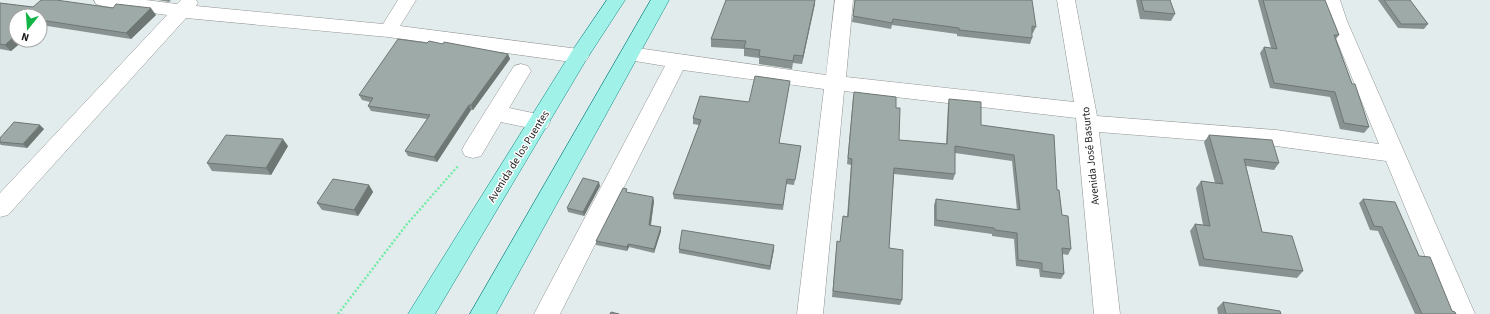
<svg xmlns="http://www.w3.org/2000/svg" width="1490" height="314" viewBox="0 0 1490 314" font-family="'Source Sans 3',sans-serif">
<rect width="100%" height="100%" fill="#e2ecec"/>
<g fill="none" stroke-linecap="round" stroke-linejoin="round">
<defs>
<g id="minor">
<polygon points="94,0 146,0 177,4 181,0 196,0 198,3 196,6 383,24 398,0 416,0 400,26 579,49 586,51 589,56 586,61 579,63 388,37 186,18 8,215 0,217 0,193 167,15 103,6 96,4"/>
<polygon points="835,0 853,0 846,77 1074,102 1057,0 1075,0 1097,116 1276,130 1379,144 1329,21 1322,0 1340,0 1347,21 1475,314 1449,314 1386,161 1276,146 1099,132 1120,314 1094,314 1076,118 844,91 823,314 797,314 824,89 683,70 560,314 534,314 665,66 623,59 620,54 623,49 630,47 826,75"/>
<polygon points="521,64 528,66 531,71 509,108 547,116 550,122 547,128 539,130 501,122 481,156 473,158 465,156 462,150 465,144 514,66"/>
</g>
<g id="major">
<polygon points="607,0 625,0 586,60 435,314 408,314 572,51"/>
<polygon points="651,0 669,0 496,314 470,314"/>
</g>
</defs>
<use href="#minor" stroke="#929292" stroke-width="1"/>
<use href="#major" stroke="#0d8584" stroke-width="1"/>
<polyline stroke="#72eca6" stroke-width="2.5" stroke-dasharray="2 2" stroke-linecap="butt" points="338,314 407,224 459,165"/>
<use href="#minor" fill="#fff" fill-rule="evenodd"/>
<use href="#major" fill="#a0f2e9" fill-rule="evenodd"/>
</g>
<g fill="#889290">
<polygon points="158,0 171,0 169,2"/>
<polygon points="726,0 815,0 802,64 793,63 792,69 759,64 759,58 744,56 744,49 711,47 711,39"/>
<polygon points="855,0 1036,27 1033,33 1032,33 1032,38 1030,44 957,36 957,34 892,25 891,29 852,22"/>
<polygon points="1136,0 1170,0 1175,14 1171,21 1140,19"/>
<polygon points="1258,0 1325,0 1339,35 1336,39 1352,84 1369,127 1364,133 1340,129 1330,97 1270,88 1260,53 1264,47 1271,48"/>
<polygon points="1378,0 1410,0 1428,24 1424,29 1398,28"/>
<polygon points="0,3 33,7 156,15 131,39 41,25 40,26 40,16 16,16 16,40 24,40 11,51 0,49"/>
<polygon points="427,43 443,44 508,54 510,59 473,110 471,110 437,162 408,156 405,151 427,119 371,111 368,106 370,102 362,100 359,95"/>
<polygon points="789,86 779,143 801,146 794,185 786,184 783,210 674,199 673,194 699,125 693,124 693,118 749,102"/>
<polygon points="853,98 896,108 899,140 946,144 948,105 949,99 1057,190 1062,215 1071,249 1068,255 1062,254 1064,274 1061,279 1040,277 1039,269 1016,266 1014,239 992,236 992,234 934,226 934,205 936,199 1017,210 1012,161 955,153 955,174 953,180 894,174 889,248 902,300 900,305 832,297 837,241 840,242 847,217 851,165 847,164"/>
<polygon points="44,129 27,148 1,145 0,144 0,138"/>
<polygon points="1209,135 1279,163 1274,170 1246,166 1262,232 1303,271 1297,278 1199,266 1190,231 1195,224 1203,225 1196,188 1201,181 1215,183 1204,142"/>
<polygon points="288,146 271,175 212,171 207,163"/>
<polygon points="369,185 373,192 358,216 322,210 317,203"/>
<polygon points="600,186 584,216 568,212 567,208"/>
<polygon points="628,192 654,201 651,225 661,231 654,253 629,247 627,251 596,245 596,241"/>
<polygon points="1363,199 1419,256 1452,311 1456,314 1415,314 1378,231 1370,230 1359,203"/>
<polygon points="774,245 774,249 770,270 679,253 679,249"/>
<polygon points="1223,302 1281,314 1218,314 1217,308"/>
</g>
<g fill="#6f7775">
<polygon points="815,0 815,4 802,64 803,56"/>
<polygon points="151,8 156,15 131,39 126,33"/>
<polygon points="16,35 16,40 24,40 11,51 5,45"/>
<polygon points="508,54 510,59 473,110 471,105"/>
<polygon points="469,105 471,110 437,162 434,157"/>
<polygon points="40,125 44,129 27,148 23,144"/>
<polygon points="283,139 288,146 271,175 266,168"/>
<polygon points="599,182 600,186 584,216 583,212"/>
<polygon points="369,185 373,192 358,216 354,210"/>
<polygon points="653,197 654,201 650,229 649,225"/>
<polygon points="661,227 661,231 654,253 654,249"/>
<polygon points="628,244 629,247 627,251 627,247"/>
<polygon points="774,245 774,249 770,270 770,266"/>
</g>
<g fill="#9eaaa7" stroke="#6f7775">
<polygon points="41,0 56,0 113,8 116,4 151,8 126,33 40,20 40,16 16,16 16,35 5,45 0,44 0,3 33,7"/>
<polygon points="726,0 815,0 803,56 794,55 793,61 759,56 760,50 744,48 746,41 711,39"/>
<polygon points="855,0 1032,0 1036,27 1032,26 1032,38 959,30 959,28 893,19 892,23 853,16"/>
<polygon points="1141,0 1170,0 1175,14 1144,11"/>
<polygon points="1263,0 1325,0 1339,35 1334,35 1352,84 1355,84 1369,127 1344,123 1335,92 1274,83 1264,47 1277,49"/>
<polygon points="1384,0 1410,0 1428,24 1401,24"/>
<polygon points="398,39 427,43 429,41 443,44 444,42 508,54 471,105 469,105 434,157 405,151 430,115 368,106 373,98 359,95"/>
<polygon points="755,76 790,81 779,143 801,146 795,180 787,179 783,205 673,194 701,120 693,118 700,96 749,102"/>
<polygon points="854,92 896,97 896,108 900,108 899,140 947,144 949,99 981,102 981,125 1054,135 1057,190 1059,190 1062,215 1068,216 1071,249 1062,248 1064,274 1042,271 1042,263 1018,260 1017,233 995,230 994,228 936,220 936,199 1020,210 1014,155 955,146 955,174 894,168 889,248 903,250 902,300 833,291 837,241 840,242 843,216 848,217 852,159 848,158"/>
<polygon points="14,122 40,125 23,144 0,142 0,138"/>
<polygon points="226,135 283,139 266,168 207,163"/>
<polygon points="1209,135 1272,140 1279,163 1244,159 1262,232 1292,236 1303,271 1204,259 1195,224 1210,226 1201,181 1223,184"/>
<polygon points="583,178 599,182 583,212 567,208"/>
<polygon points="333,179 369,185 354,210 317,203"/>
<polygon points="623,188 627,189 626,192 653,197 649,225 661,227 654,249 628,244 627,247 596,241"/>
<polygon points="1363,199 1395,202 1419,256 1430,257 1452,311 1455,312 1456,314 1422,314 1382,227 1374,226"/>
<polygon points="682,230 774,245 770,266 679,249"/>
<polygon points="1223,302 1280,311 1281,314 1226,314"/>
<polygon points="611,312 619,314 610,314"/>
</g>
<g text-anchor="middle" stroke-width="3" stroke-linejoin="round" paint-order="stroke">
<g font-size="11" fill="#1b1b1b" stroke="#fff">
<text transform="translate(518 156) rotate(-58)" y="4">Avenida de los Puentes</text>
<text transform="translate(1090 156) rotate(-96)" y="4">Avenida José Basurto</text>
</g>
</g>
<g transform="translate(28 28) rotate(197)"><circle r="19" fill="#ffffff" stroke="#a4a4a4"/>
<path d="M0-3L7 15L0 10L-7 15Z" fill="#12b446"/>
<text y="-6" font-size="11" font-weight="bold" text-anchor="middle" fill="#1b1b1b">N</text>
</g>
</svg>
